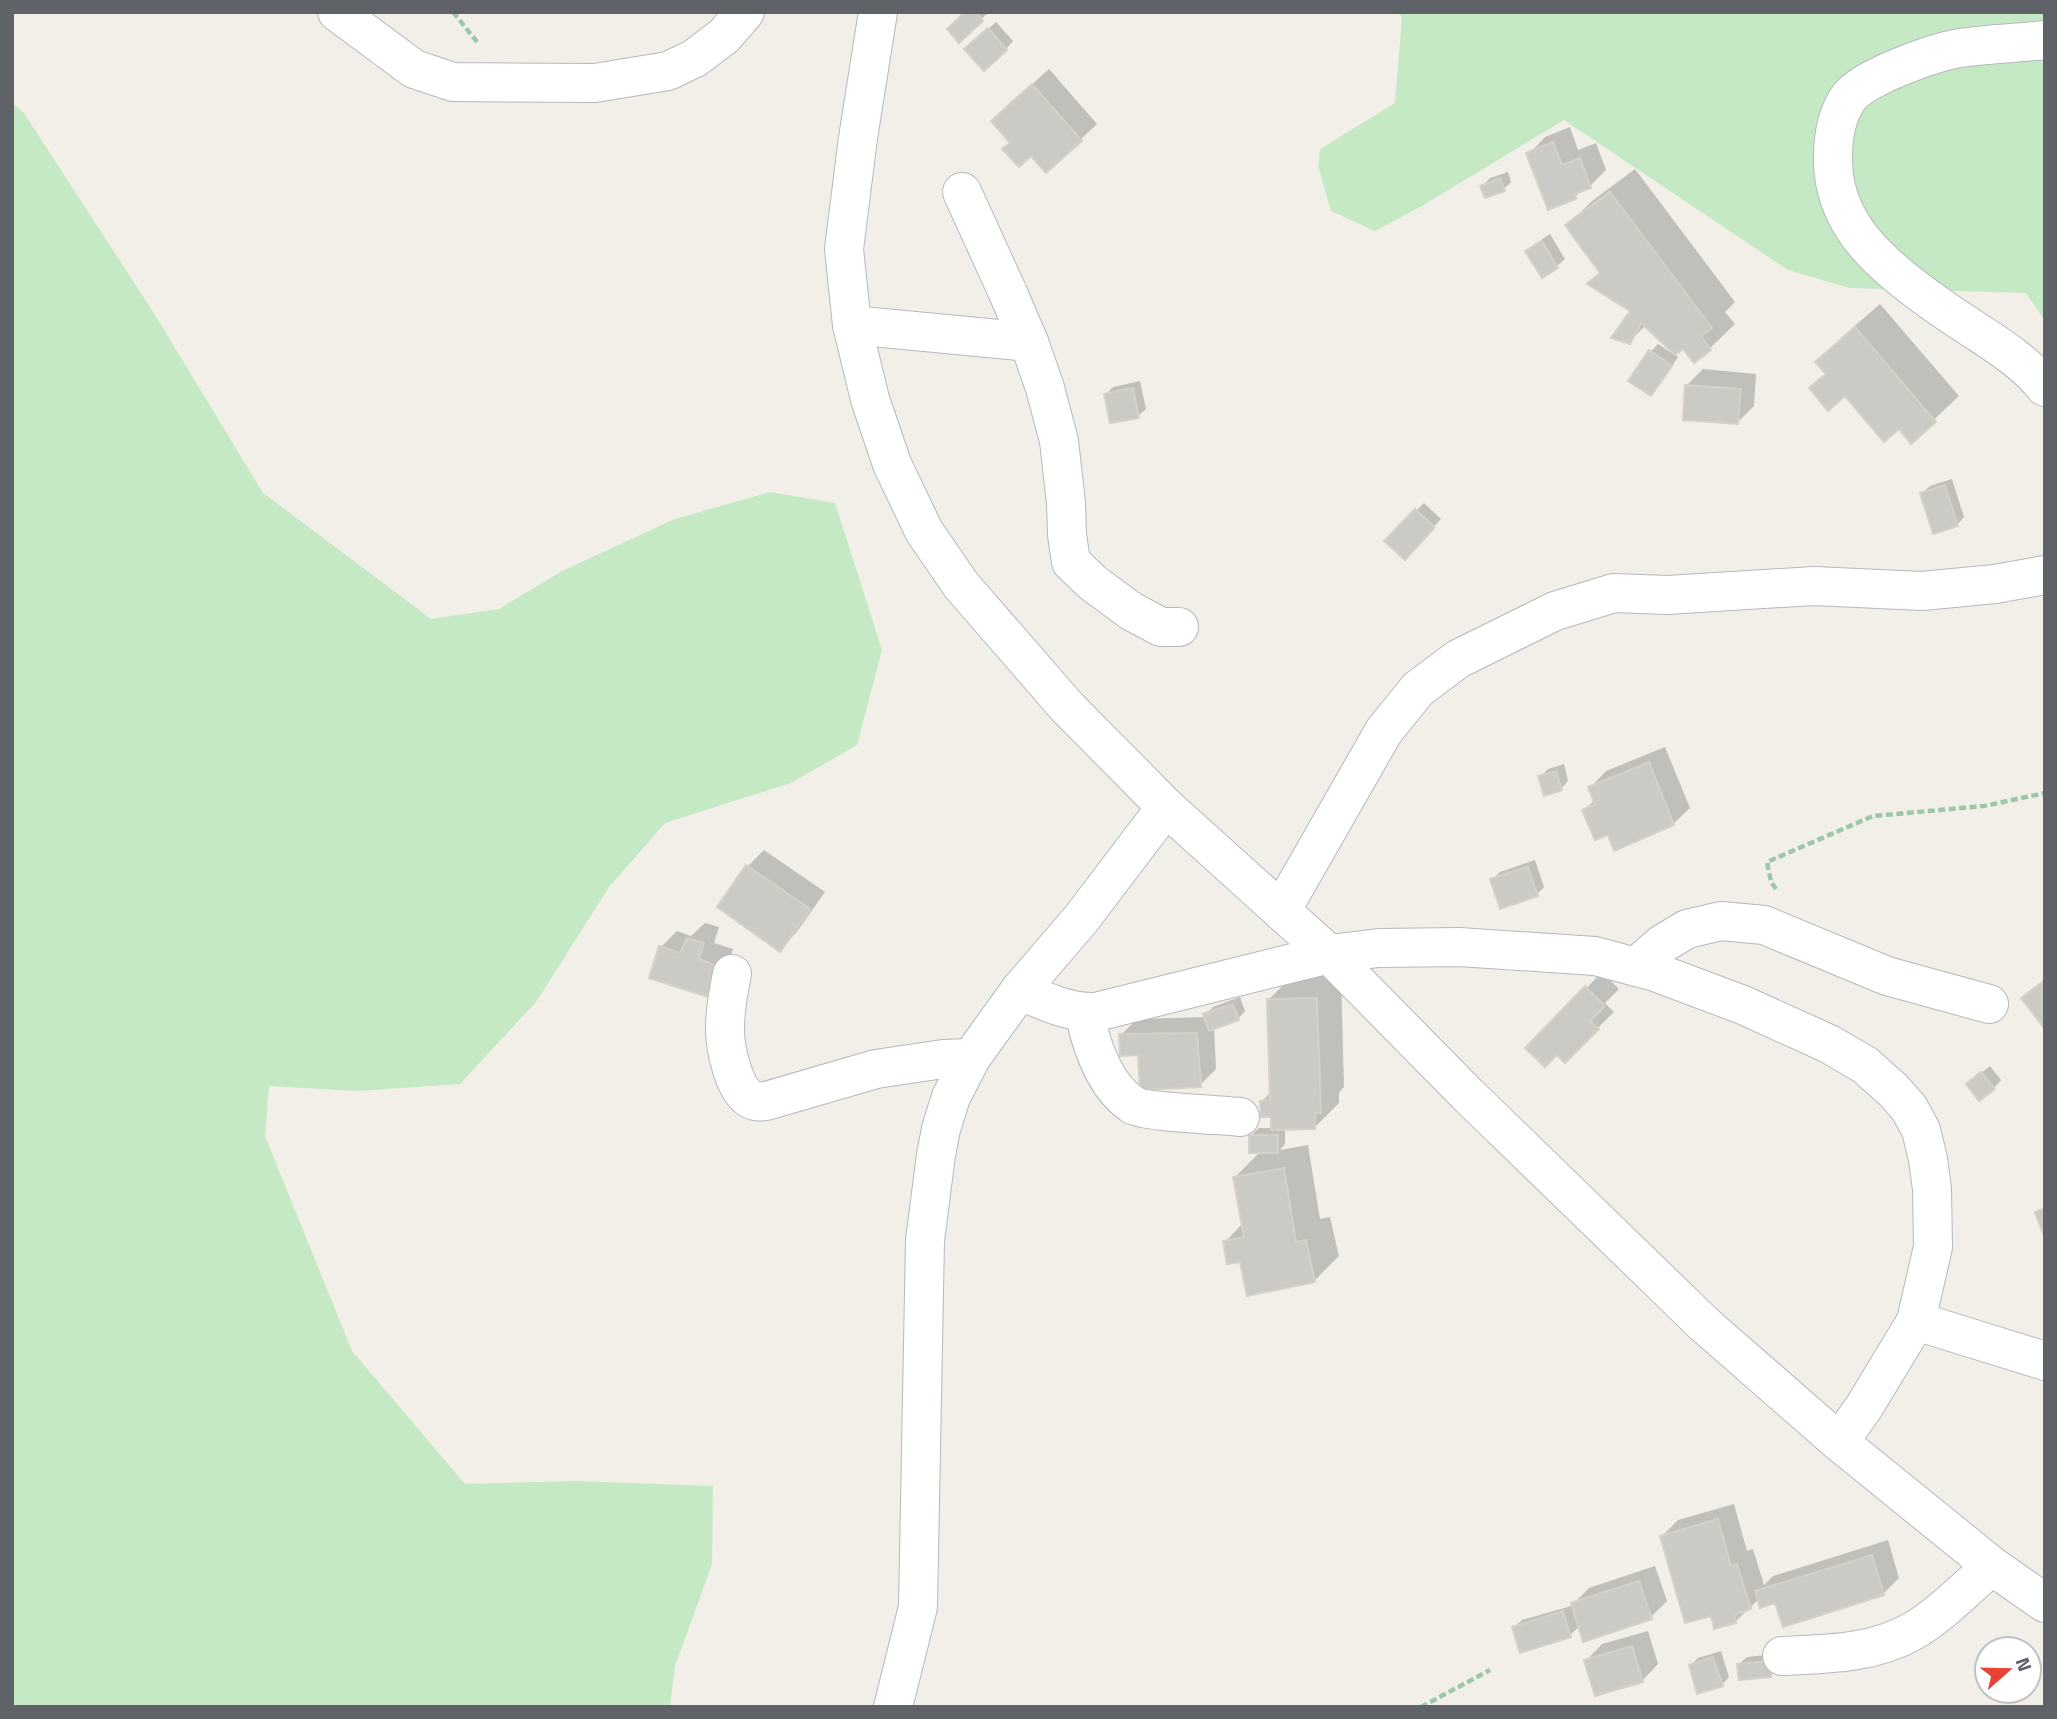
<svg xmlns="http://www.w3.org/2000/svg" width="2057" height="1719" viewBox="0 0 2057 1719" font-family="'Titillium Web',sans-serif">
<rect width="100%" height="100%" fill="#f1efe8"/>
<g fill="#c5e8c5">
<polygon points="1398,12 2045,12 2045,321 2026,293 1849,288 1788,270 1564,120 1422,206 1375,231 1331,211 1318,166 1320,149 1395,103 1402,17"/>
<polygon points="12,103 24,113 155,315 263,493 431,619 499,609 564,570 675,519 770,492 835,503 882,650 857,745 791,783 665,823 609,887 536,1002 460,1084 357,1091 269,1086 265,1136 352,1351 465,1484 576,1481 713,1486 712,1564 675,1666 670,1707 12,1707"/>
</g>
<g fill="#0003">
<polygon points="967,12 989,12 959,40"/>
<polygon points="996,22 1013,41 1006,49 974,42"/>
<polygon points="1049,69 1097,124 1047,171 1031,153 1012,142 1009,105"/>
<polygon points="1570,127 1578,150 1596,143 1606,170 1590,186 1583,189 1575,197 1529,154 1545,137"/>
<polygon points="1635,169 1735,302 1725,312 1735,324 1710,348 1694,361 1683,347 1646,325 1629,342 1632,310 1590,283 1601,272 1568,225 1592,201"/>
<polygon points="1508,172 1511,182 1504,189 1482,186 1490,178"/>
<polygon points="1550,234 1565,259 1557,266 1527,251 1535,244"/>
<polygon points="1880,304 1959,396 1911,441 1899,427 1845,394 1818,362 1842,337"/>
<polygon points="1658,344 1678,357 1659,386 1651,394 1650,352"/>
<polygon points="1703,369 1756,374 1754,406 1737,423 1687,385"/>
<polygon points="1140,381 1146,409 1138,416 1106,394 1113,387"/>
<polygon points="1952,479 1964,517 1957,525 1922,493 1930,486"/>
<polygon points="1424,503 1441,519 1412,550 1387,541"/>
<polygon points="1665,747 1690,808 1673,824 1609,833 1584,810 1595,800 1590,788 1606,771"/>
<polygon points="1564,764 1568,781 1561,789 1540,777 1548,769"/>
<polygon points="764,850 825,892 796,933 780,949 748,866"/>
<polygon points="1535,860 1544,887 1537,894 1492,880 1500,872"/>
<polygon points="705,923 719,927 714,943 733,949 724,979 661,947 677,931 691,936"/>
<polygon points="1602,972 1619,989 1605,1003 1614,1012 1565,1060 1557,1052 1528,1048"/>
<polygon points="1341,974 1344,1087 1339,1093 1339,1103 1314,1128 1285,1128 1285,1144 1280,1150 1308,1145 1320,1219 1330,1217 1339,1256 1314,1281 1225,1242 1243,1223 1235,1177 1261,1151 1251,1135 1259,1128 1273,1128 1273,1115 1262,1101 1271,1092 1268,1000 1293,976"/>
<polygon points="1240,997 1245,1011 1238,1019 1214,1027 1216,1069 1200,1085 1139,1054 1121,1035 1137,1019 1206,1017 1205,1015 1213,1007"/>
<polygon points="1990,1066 2001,1080 1994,1088 1976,1077"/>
<polygon points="1734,1504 1747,1551 1753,1549 1764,1585 1773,1576 1888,1540 1899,1578 1883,1594 1776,1601 1759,1599 1736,1621 1712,1614 1662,1536 1678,1520"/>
<polygon points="1655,1566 1667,1601 1651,1617 1580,1626 1570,1635 1514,1627 1522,1620 1571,1606 1589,1588"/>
<polygon points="1648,1631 1658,1664 1642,1681 1586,1661 1602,1644"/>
<polygon points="1721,1651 1729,1677 1722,1685 1691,1665 1698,1658"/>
<polygon points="1776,1654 1778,1667 1770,1675 1739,1664 1747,1657"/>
</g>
<g fill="#cccac5" stroke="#d6d1c6" stroke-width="2">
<polygon points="965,12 976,12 983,21 959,43 947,29"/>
<polygon points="988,28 1007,50 984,71 964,49"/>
<polygon points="1032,84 1082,141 1046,173 1031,156 1019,167 1002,149 1010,143 991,121"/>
<polygon points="1553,142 1562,165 1580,158 1591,188 1574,194 1576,199 1548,210 1526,153"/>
<polygon points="1500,178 1505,191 1485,198 1480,186"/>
<polygon points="1610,192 1712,328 1701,336 1711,350 1694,363 1683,349 1675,355 1641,323 1630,344 1611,338 1630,311 1587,284 1600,273 1565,225"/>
<polygon points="1542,241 1558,268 1542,278 1525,251"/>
<polygon points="1855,327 1936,422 1911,444 1899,429 1884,442 1845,396 1828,411 1809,388 1826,374 1815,362"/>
<polygon points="1649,350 1672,366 1651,396 1628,381"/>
<polygon points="1685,385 1741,389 1738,424 1683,420"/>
<polygon points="1133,388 1139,418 1110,423 1104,394"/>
<polygon points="1945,485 1958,526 1933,534 1920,493"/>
<polygon points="1415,509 1435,527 1405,560 1384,541"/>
<polygon points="1649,762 1674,825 1614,851 1608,835 1595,840 1582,810 1595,805 1588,787"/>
<polygon points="1556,771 1562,790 1544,796 1538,776"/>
<polygon points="746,865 810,909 780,952 717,907"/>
<polygon points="1528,867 1538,896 1500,909 1490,879"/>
<polygon points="687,938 704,943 699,959 718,966 708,997 649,978 659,946 680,953"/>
<polygon points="2045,980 2045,1029 2021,998"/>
<polygon points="1585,986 1605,1006 1590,1021 1599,1029 1565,1063 1557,1055 1545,1067 1525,1048"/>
<polygon points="1317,998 1321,1113 1315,1113 1315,1129 1271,1130 1271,1117 1261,1117 1260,1101 1270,1100 1267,999"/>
<polygon points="1233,1004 1239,1020 1209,1031 1203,1014"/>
<polygon points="1197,1033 1201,1087 1140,1090 1138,1055 1120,1056 1119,1034"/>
<polygon points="1981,1072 1995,1089 1979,1101 1966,1084"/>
<rect x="1249" y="1135" width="29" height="18"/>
<polygon points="1284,1168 1296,1242 1306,1240 1315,1282 1247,1296 1240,1262 1227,1264 1223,1241 1244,1237 1233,1177"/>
<polygon points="2045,1208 2045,1239 2035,1212"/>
<polygon points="1718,1519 1731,1566 1737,1564 1751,1609 1734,1615 1736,1623 1714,1629 1711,1616 1685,1623 1660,1536"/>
<polygon points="1872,1555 1884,1595 1783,1627 1775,1603 1760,1608 1755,1591"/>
<polygon points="1639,1581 1652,1619 1583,1642 1571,1603"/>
<polygon points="1563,1611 1571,1637 1520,1653 1512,1627"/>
<polygon points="1632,1646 1643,1682 1595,1696 1584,1660"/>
<polygon points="1713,1657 1723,1686 1697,1694 1689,1665"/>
<polygon points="1769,1661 1771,1677 1739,1680 1737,1664"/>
</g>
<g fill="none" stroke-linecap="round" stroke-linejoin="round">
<defs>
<g id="minor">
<polyline points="337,12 414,69 453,82 595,83 668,71 695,58 724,36 745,12"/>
<polyline points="878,12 858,138 844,249 852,325 870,399 892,464 924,531 961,585 1067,707 1166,807 1329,954 1468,1095 1704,1324 1839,1442 1992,1566 2045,1603"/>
<path d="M2045,40C2017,43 1988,44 1960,48C1935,52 1864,77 1849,97C1837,114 1833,137 1833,157C1832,198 1852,233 1881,260C1908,286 1939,307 1970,327C1997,345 2024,361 2045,387"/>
<polyline points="962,192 1008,293 1029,342 1045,388 1059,441 1066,503 1067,535 1071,562 1093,583 1131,611 1161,627 1179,627"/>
<polyline points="852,325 1029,342"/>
<polyline points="1281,911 1384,731 1418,689 1458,659 1555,611 1614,593 1667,595 1814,586 1922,591 1995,584 2045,575"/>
<polyline points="1636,967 1662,944 1687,929 1721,921 1764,925 1887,976 1989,1004"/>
<path d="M732,974C728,993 725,1010 725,1029C725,1047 734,1096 755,1101C758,1102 762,1101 766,1101L876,1069L943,1059L971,1058"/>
<path d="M1020,990C1043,1001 1069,1013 1096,1012L1329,954L1379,948L1459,947L1595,956L1655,972L1743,1005L1829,1044L1865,1065L1893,1090L1909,1108L1921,1130L1928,1159L1932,1189L1933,1247L1916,1321L1864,1407L1839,1442"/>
<path d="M1084,1012C1091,1045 1104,1086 1133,1105C1144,1112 1222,1115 1240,1117"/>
<polyline points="1916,1321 2045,1361"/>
<path d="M1782,1656C1826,1654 1873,1654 1913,1631C1942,1614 1967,1587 1992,1566"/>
<polyline points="893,1707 918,1607 925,1240 936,1155 941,1129 951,1097 971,1058 1020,990 1081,919 1166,807"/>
</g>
</defs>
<use href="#minor" stroke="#b5b8bc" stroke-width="40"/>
<g stroke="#9cc7a9" stroke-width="4.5" stroke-dasharray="7 3.5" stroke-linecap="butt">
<polyline points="453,12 478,43"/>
<polyline points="1776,889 1771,882 1767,862 1873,816 1984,806 2045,793"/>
<polyline points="1421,1707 1490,1670"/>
</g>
<use href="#minor" stroke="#fff" stroke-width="38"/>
</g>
<rect width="2057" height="1719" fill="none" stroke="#5f6368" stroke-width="28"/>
<g transform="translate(2008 1670) rotate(70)"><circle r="33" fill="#ffffff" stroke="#bfc1c3" stroke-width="2"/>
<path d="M0-5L12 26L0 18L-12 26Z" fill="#ea4335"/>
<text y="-10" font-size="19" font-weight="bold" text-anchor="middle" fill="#5f6368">N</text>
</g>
</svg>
